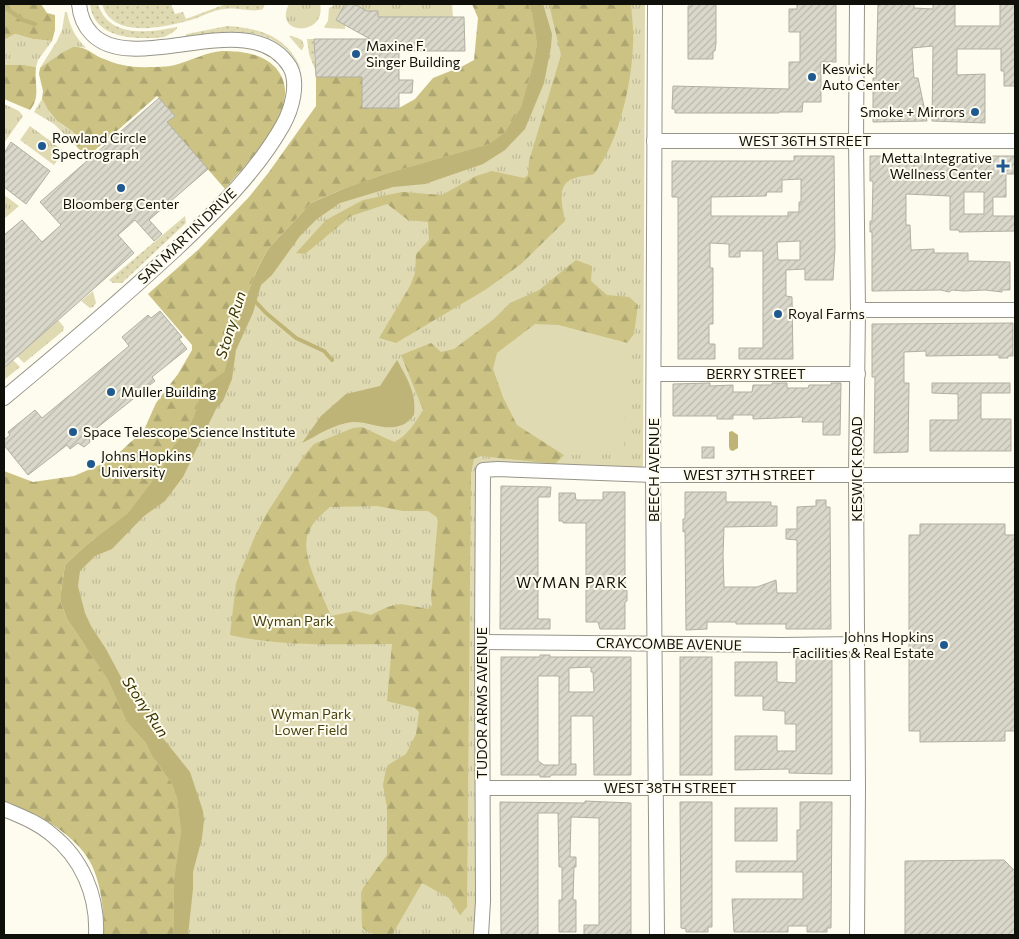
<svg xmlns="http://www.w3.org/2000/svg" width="1019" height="939" viewBox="0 0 1019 939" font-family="Commissioner,sans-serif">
<defs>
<pattern id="grass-tufts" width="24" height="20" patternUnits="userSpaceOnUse" patternTransform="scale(1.25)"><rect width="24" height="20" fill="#e0dab2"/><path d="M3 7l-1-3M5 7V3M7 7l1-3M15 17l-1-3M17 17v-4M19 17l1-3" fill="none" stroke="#bfba98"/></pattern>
<pattern id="forest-firs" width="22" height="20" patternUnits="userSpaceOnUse" patternTransform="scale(1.25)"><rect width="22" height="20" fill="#cbc284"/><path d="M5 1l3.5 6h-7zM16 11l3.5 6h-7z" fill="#ada671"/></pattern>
<pattern id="garden-dots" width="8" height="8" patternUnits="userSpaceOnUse" patternTransform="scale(1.25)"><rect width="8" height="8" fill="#e0dab2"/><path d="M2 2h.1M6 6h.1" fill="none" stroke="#bfba98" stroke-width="1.8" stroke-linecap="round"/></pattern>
<pattern id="building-hatch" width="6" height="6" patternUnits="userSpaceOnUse" patternTransform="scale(1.25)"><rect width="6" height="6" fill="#dad8ca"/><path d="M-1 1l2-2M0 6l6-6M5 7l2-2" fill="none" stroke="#bab8ac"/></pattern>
</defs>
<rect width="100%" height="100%" fill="#fdfcee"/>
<g fill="url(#grass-tufts)">
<path d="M289,4H320C327,37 272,36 289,4Z"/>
<polygon points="333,4 345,4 336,20 345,25 345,29 326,28 324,27 328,21 329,8 333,6"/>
<polygon points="354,4 452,4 453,17 378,17 377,11 367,11"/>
<polygon points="535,4 645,4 643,467 640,471 486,462 476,468 476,920 474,935 180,935 76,619 74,568 237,337 271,259"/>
<path d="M65,12H67C70,27 75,37 86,48C67,43 56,60 40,68L57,41L62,30Z"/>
<polygon points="15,34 33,39 52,41 38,60 36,67 24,65 4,65 4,40"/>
<path d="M42,99C46,107 50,114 56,120C69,132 75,126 77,147L54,124L34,112Z"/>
<polygon points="4,104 19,111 23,116 4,143"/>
<polygon points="30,126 64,151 54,165 20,140"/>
<polygon points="4,195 19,206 4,219"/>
<polygon points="93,291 96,303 93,307 90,308 81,301"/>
<polygon points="58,320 64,327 63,331 24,363 17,356"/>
<polygon points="13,360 20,367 4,380 4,368"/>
</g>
<g fill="url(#forest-firs)" fill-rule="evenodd">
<polygon points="4,4 41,4 47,13 55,15 55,30 52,41 33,39 15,34 4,40"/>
<path d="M472,4H528L532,13L537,44L534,61L521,107L504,133L489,144L385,174L343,189L311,203L268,249L257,270L242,307L229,348L228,359L224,372L203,386L194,416L188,428L172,448L163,467L128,513L85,546L65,565L61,592V603L67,619L108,680L127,722L146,743L151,754L172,784L177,798L181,833L174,879L173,935H104C104,910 101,878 87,857C71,832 32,810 4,802V471L33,482L74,476L111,460L144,430L156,403L178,374L192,350V345L148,294L199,249L249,197L269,172L316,106V77H362V108H399L415,99L433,78L463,66L474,60L478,18Z"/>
<path d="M549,4H631C632,18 634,32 633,46C631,86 619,142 594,174C587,176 577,176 570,180C556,188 563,208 565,221L521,264L485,290L396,343L379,338L410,286L415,273L416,254L429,240L428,222L408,220L387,204L351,216L305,254L296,253L326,220L363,200L402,192L442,195L476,176L492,171L524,178L528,175L529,161L561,55Z"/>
<path d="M73,47C87,46 92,55 104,59C117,65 134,68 149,67C157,67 167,67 175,65C190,61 207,52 222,51C241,51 261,53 275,67C309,104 248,161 225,189L167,122L175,116L157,96L87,157L77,147L76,136L72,131L57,121L48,110L42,99L43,91L39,74L40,68L63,52Z"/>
<path d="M4,65H24L36,67C34,84 41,97 30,110L4,99Z"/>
<path d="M576,260L592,266L591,281L607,295L629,297L638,305L634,334L627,343L558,325L494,369L503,397L517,424L564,455L555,464L481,456L474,459L471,473L467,907L460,915L449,898L422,883L392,935C381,935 369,936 362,927L361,893L363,888L387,855V807L383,785L386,769L388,765L406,754L416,734L419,712L415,708L387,701L392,644C338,644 282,647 230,635L236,583L255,536L267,513L303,457L314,444L353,428L362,427L394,442C408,435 415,423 423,410L401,355L431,343L441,352L454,349L494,319L510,303L539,290ZM377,506L403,511H428L438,518L431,597L432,605L429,609L401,604L387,607L371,615L355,611L331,616C323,595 298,553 309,531C314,521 322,514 330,507Z"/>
</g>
<g fill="url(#garden-dots)">
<path d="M90,4H98C108,38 149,33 177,27V29C173,32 169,35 164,37C158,38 150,38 144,38C120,38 93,32 90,4Z"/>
<path d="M102,4H171L175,14L183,12L186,19L226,4H265L263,9C253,13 237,7 225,9C213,10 203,16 191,20C165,27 112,40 102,4Z"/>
<path d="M227,26C260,28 287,36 301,69C297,64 293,56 287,50C253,20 222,39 185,36L187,34Z"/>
<polygon points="289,36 292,36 302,40 304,46 302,50 301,50"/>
<polygon points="307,39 314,39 314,60 316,60 316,72 309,54"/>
<polygon points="185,216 186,223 122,283 113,283 109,280"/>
</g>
<polygon fill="#e0dab2" points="535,324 558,325 627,343 624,453 564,455 517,425 503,397 493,369 497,353"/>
<g fill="#beb477">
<polygon points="528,4 543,4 552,34 551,47 544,83 525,129 505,150 483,164 425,184 393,187 340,203 317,219 300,236 272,275 261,285 253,313 236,350 232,379 223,401 216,409 183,477 165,501 144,516 112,549 95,556 80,571 78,586 85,613 91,626 106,649 130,694 141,698 153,710 162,737 190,772 203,811 204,820 202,838 193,872 193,889 188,935 173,935 174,879 181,832 177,798 172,784 151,754 146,743 127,722 108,680 67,619 61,603 61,592 65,565 85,546 128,513 163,467 172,448 188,428 194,416 203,386 224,372 228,359 229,348 242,307 257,270 268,249 311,203 343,189 385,174 489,144 504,133 521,107 534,61 537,44 532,13"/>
<path d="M397,360C407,378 417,394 414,415C411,418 406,424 402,425C386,432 369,421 352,422C334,424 318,435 302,443L321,416L346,394L380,386Z"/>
<polygon points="732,431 738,435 738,448 733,451 730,450 729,446 729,432"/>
</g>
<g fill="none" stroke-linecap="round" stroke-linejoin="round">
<g stroke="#beb477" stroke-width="4">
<polyline points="4,7 23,20 35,24"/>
<polyline points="253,299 266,313 296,338 324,351 332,360"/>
</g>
</g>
<g fill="url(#building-hatch)" stroke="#b1afa2" fill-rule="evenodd">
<polygon points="345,4 354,4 367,11 378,11 378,17 464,17 465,51 399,51 399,80 413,80 412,93 399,93 399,108 362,108 362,77 316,77 314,39 370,39 336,20"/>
<polygon points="692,4 716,4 716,43 715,51 713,51 713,59 688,59 688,6 692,6"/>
<polygon points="797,4 836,4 836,62 821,62 821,102 803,102 802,112 779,112 779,113 675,113 675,109 672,109 673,86 789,89 789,62 800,62 800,32 789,32 789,9 797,9"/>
<polygon points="878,4 914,4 914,8 933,9 933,4 955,4 955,26 1000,26 1000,4 1015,4 1015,86 1004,86 1004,71 1001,71 1001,49 957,49 957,75 985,74 985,123 932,121 933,46 912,48 914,78 918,78 927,121 873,122 873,78 876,78"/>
<polygon points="159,98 175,116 167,122 208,169 149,220 162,234 154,241 135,220 118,235 134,253 4,368 4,235 22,220 42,242 61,225 40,202"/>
<polygon points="11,142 50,171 26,204 4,187 4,153"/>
<path d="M794,156H834L835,249L833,280H805V269L786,270V296L792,297L793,359H739V348H763V251H740V257H729V244L710,243V268H713V324H709V344H715V359H678V197H672V161H794ZM801,179V202H799V212H788V216H711V197L766,196L767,192H782V180ZM800,241V260H778L777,242Z"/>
<path d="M870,156H1015V174H1006V197H993V216H1015V231L959,232V230H950V196L906,194V225H910L911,250L934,249V253H968V261L1010,262V290H1002V292L985,290L964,291L952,290L949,292L941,290L872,291V232H870V221H872L873,181H870ZM964,192H984V214H964Z"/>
<polygon points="160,311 182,337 179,339 187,349 152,377 155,381 146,388 150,394 144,399 138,395 88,435 90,442 84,447 78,443 70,449 67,445 28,475 4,445 4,440 10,435 8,432 35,410 42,418 129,346 122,337 148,315 151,318"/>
<polygon points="1013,323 1013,356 1008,356 1008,358 999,358 999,355 926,356 926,351 904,352 904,383 909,383 908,452 874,453 875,377 872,377 872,324"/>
<polygon points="710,383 710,386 733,385 733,392 752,392 753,385 772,385 772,383 787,383 787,388 808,388 809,385 831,385 831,383 841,383 840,435 823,435 823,422 802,422 803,417 753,419 753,415 733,415 733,419 717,419 717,416 673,416 673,384"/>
<polygon points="932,383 1010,383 1010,393 981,393 981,419 1011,419 1011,451 930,451 930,420 958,420 958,394 932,393"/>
<rect x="702" y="447" width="12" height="11"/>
<polygon points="501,486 551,487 550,497 538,497 538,619 550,619 550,629 500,629"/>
<polygon points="603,492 625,492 625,590 627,590 627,601 625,602 625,629 600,629 598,622 586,622 586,523 563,523 563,521 559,521 559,493 575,493 576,500 603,500"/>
<polygon points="685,492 726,492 726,502 771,502 771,506 777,506 777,526 724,527 723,555 724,587 757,587 776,580 777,593 797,593 797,540 786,539 786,529 797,529 797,507 816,506 816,500 826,500 826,507 830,507 831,629 786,629 786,624 736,624 736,622 707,622 707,629 686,630 685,531 683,532 683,519 685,519"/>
<polygon points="920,524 1005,524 1005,535 1015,535 1015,731 1005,731 1005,741 920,742 920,731 909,731 909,535 920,535"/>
<path d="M540,655H550V657H631V775H594L593,716H571V764H576V775H551L550,777H540V775H501V657H540ZM591,667V672H593L594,692H569V668ZM538,676H559V765H544L538,761Z"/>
<polygon points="832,656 832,774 789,773 789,769 735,770 735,736 777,736 777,751 796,751 796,724 785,724 785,711 763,710 763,696 735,696 735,662 777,662 777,682 796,683 796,657"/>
<rect x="680" y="657" width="32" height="118"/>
<polygon points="585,801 631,803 631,935 584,935 584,925 599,925 599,818 571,817 570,857 576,857 576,867 574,867 573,900 576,900 576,932 559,932 559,900 562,900 562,867 559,867 558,813 538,813 538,935 501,935 500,802 585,803"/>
<polygon points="680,802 712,802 712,927 708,927 708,932 686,932 686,929 681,928"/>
<polygon points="800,802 832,802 831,928 827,928 827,932 807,932 807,926 788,926 788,932 734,932 732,899 803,899 803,872 736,872 736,861 797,861 797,830 800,830"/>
<rect x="735" y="808" width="42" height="33"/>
<polygon points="1004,860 1015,871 1015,935 905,935 905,861"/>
</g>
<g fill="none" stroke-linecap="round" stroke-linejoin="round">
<defs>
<g id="minor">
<polyline points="655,4 653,475 657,935"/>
<polyline points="654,141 1015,141"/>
<polyline points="858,310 1015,310"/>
<polyline points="654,374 858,374"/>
<path d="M4,398C62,350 120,301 175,250C215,212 256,173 283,125C292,109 299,83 290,67C251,3 135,78 92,34C84,26 80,15 79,4"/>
<polyline points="482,642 782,645 857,644"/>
<polyline points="483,788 858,788"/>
<path d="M4,809C20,816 37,822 51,834C82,858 98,896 96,935"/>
<polyline points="481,935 483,901 482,642 483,470 498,469 653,475 1015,475"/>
<polyline points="857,935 858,788 856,474 858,310 856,141 857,4"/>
</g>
</defs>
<use href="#minor" stroke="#979589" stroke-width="16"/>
<use href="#minor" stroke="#fff" stroke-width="14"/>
</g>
<g fill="#1f5990" stroke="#fdfcee" stroke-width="2">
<circle cx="356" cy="54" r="5"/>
<circle cx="812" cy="77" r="5"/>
<circle cx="975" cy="112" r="5"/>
<circle cx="42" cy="146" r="5"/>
<path d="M1000.5 158.5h5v5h5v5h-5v5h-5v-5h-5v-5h5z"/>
<circle cx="121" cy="188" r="5"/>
<circle cx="778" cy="314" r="5"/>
<circle cx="111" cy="392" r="5"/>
<circle cx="73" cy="432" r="5"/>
<circle cx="91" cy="464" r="5"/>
<circle cx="944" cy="645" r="5"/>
</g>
<g text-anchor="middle" stroke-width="4" stroke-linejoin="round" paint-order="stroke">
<g font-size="14" fill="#10100b" stroke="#fdfcee" text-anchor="start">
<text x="366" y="51">Maxine F.<tspan x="366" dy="16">Singer Building</tspan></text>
<text x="822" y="74">Keswick<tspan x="822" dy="16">Auto Center</tspan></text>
<text x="965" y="117" text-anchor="end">Smoke + Mirrors</text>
<text x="52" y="143">Rowland Circle<tspan x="52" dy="16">Spectrograph</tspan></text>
<text x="992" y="163" text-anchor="end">Metta Integrative<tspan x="992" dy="16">Wellness Center</tspan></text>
<text x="121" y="209" text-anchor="middle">Bloomberg Center</text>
<text x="788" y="319">Royal Farms</text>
<text x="121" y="397">Muller Building</text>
<text x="83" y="437">Space Telescope Science Institute</text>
<text x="101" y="461">Johns Hopkins<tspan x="101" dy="16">University</tspan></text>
<text x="934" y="642" text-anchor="end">Johns Hopkins<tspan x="934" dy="16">Facilities &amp; Real Estate</tspan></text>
</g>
<g font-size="14" fill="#10100b" stroke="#fdfcee">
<text x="805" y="146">WEST 36TH STREET</text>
<text transform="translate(187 236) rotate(-44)" y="5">SAN MARTIN DRIVE</text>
<text x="756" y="379">BERRY STREET</text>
<text transform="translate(857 469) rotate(-90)" y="5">KESWICK ROAD</text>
<text transform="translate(654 470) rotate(-90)" y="5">BEECH AVENUE</text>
<text x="749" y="480">WEST 37TH STREET</text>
<text transform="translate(669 644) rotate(1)" y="5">CRAYCOMBE AVENUE</text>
<text transform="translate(482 703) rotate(-90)" y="5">TUDOR ARMS AVENUE</text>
<text x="670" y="793">WEST 38TH STREET</text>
</g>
<g font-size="14" fill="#494211" stroke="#fdfcee">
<text x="293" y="626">Wyman Park</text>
<text x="311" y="719">Wyman Park<tspan x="311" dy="16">Lower Field</tspan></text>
</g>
<g font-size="15" font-style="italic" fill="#393200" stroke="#fdfcee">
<text transform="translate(231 325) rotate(-73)" y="5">Stony Run</text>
<text transform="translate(145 707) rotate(56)" y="5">Stony Run</text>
</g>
<g font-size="15" letter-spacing="1" fill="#10100b" stroke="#fdfcee">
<text x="572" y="588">WYMAN PARK</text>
</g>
</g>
<rect width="1019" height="939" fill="none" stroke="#10100b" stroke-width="10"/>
</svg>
